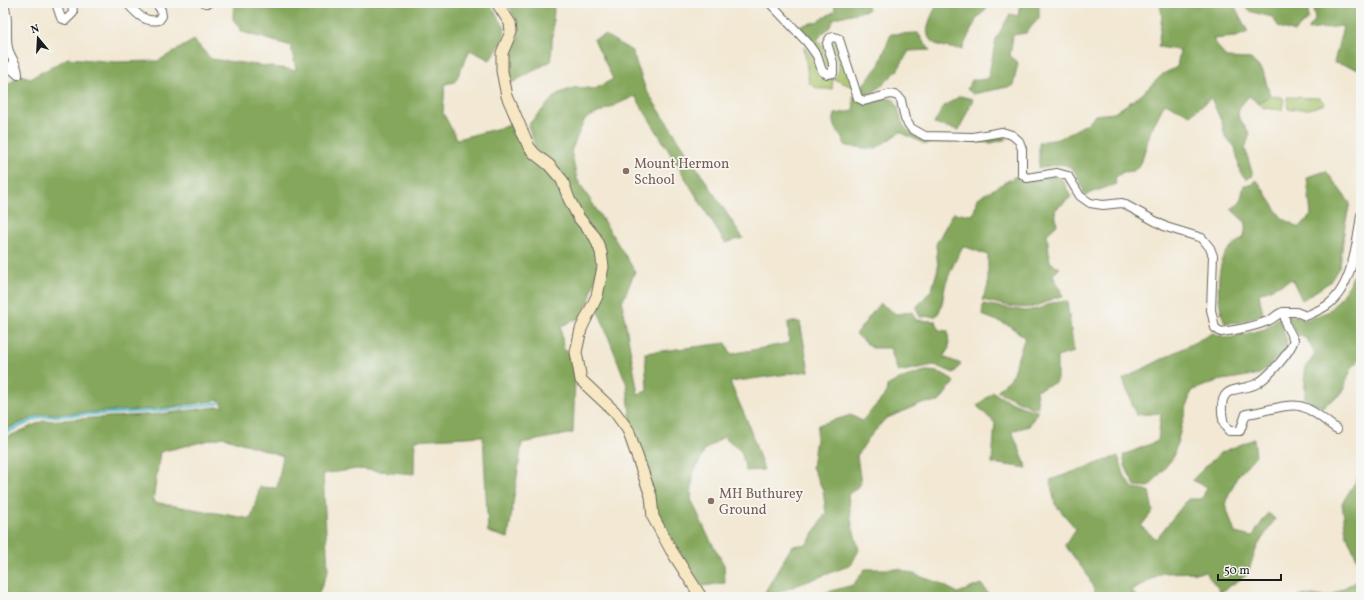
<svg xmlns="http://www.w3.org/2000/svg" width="1364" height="600" viewBox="0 0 1364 600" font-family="Vollkorn,serif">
<rect width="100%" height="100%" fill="#f6f6f2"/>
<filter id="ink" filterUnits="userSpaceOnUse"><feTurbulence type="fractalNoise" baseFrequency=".025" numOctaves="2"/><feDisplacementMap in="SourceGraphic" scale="8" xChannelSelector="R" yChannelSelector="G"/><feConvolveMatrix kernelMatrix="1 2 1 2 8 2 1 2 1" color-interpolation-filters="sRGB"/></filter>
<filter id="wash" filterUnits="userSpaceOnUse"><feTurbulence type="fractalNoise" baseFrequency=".012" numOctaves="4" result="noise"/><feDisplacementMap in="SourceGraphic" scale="16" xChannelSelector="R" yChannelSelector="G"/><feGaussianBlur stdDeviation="0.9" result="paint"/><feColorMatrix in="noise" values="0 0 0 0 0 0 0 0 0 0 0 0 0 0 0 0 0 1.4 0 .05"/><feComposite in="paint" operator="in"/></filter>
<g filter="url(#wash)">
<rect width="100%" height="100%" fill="#f2e8d3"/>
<g fill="#a5c168" stroke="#606e42">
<polygon points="819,41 827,54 831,67 825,68 821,53 814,45"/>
<path d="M833,41L837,42L853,87L833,79L832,89H818L809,83L804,47C807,51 811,55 814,60C819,69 820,78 833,79C845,69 835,56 831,43Z"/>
<polygon points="1270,96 1282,97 1284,100 1282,110 1264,108 1258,103"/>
<polygon points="1287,97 1320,98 1325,104 1309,109 1288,109"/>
</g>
<g fill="#84a75c" stroke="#50623c" fill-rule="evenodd">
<path d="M234,3H489L505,28L503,41L490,60L470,50L455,82L445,84L443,113L457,139L511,125L526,152L548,169L558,183L573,223L588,239L596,252L597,272L589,301L580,318L561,326L563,349L573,354L575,380L573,433L522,443L508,538L488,532L483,436L415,440L414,474L357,469L323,474L328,571L317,597H3V439L43,421L160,414L224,406L219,400L157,409L39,415L3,431V88L20,75L31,78L68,58L116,62L158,61L194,40L211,59L296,70L291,46L242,32L233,19ZM223,437L283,456L277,488L260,487L251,519L153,502L160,452Z"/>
<polygon points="507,3 550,3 554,8 551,61 510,84 506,68 507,52 518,39 519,25"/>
<polygon points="834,3 866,3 868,10 835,18 829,28 821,35 814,45 798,26 816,22 835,11"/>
<path d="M938,3H991L976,20L962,49C923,47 920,35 938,3Z"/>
<polygon points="1020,3 1039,3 1039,18 1026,33 1013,35 1010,56 1018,63 1013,86 973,94 967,89 972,80 988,79 996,39 1010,14 1018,16"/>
<path d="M1160,3H1233L1248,32L1236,37L1213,39L1226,58L1251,59L1263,71L1270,96L1258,103L1249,96L1239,108L1238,116L1250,134L1245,148L1253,176L1246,179L1240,172L1235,147L1225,136L1222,123L1211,98L1190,115L1165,103L1151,130L1140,166L1133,171L1123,172L1115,178L1116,184L1085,195C1074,167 1072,158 1039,169V142L1059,139L1088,123L1095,115L1114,113L1141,95L1163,74L1177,67L1180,50L1158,47L1162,16Z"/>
<polygon points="1238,3 1309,3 1308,19 1294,32 1279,27 1272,17 1252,12"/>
<polygon points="1313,3 1361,3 1361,69 1334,63 1343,26 1308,30 1315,20"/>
<polygon points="918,33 930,50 909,51 897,71 872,94 863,94 863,85 879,65 891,34"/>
<polygon points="605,35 632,51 646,90 743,238 725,243 635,96 585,119 571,151 577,179 635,271 622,303 638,394 647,391 645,353 726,343 731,354 789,343 788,322 800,322 809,371 730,382 748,423 764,470 746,471 741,451 723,437 705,450 693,474 691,499 707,534 724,565 725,583 702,586 685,561 658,514 631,425 627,385 597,308 604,252 536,149 528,125 557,94 576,87 595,89 613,79 594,39"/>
<path d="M853,96L864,103L887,98L894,100C899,107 899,114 902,122C905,131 917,136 925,141L942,138L986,139L1004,135L1007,139L991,143L958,140L925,144L900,132L875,149L846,146L833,123L835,114L854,111Z"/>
<polygon points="960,96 973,99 959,130 934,124 943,107"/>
<path d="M1326,171L1350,203L1345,225L1340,266L1330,282L1302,300L1292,279L1259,294L1263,314L1241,322L1225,323C1217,305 1215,268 1227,251C1231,246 1239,241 1244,237L1246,223L1231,209L1240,203L1244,185H1250L1257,180L1281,217L1299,228L1311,215L1307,177Z"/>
<path d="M1055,175L1063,180L1071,197L1055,210L1057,225L1047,234L1050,262L1060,268L1053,275L1063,296C1051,298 1044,304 1033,307C1017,310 998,303 982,300L988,286V255L963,246C956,259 949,273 945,287C942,298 944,307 936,316L920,317L916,308L932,289L938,268L936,244L953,213L973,215L978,198L1016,176L1026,180Z"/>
<polygon points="1361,253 1361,358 1352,367 1342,393 1322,407 1305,399 1305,369 1315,354 1307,339 1298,335 1289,321 1288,316 1297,316 1306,320 1327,312 1338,301 1350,284"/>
<polygon points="1067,301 1074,352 1057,357 1057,382 1036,390 1038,408 1031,407 997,391 1011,378 1025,337 1008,325 982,315 983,304 1025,311 1038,309 1051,303"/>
<polygon points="880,303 896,314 912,312 916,320 936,321 939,330 948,331 949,348 943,357 961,364 954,373 934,365 898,372 890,348 872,348 856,334"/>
<polygon points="1279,317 1287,342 1284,351 1260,374 1217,381 1191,391 1173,458 1149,487 1135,486 1125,466 1123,455 1158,441 1161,413 1136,415 1123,379 1213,333 1229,338 1265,329"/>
<path d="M925,371C937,371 946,373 954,382L939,402L922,403L885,419L868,439L857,456L861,484L848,495L852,525L859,550L851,565L766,597H762L792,546L807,544L826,513L823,490L812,467L818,425L851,415L862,421L886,394L887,386L899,379Z"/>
<path d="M993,392C1006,401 1023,408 1038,411L1029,426L1012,431L1027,468L992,463L995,423L977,406Z"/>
<polygon points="1254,439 1256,455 1237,477 1225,504 1235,533 1252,537 1268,513 1275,519 1257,547 1247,575 1221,592 1205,572 1162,573 1132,591 1137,597 1097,597 1088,576 1065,545 1076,529 1055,504 1050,480 1118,456 1125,477 1133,488 1149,491 1153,511 1141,526 1156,539 1188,499 1202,499 1207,487 1192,480 1220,453"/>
<polygon points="1361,473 1361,568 1346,534 1342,503"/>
<polygon points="865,569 899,569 939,583 958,593 981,584 991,597 810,597 853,585"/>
<polygon points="1361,578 1361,597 1295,597 1300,595 1329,597"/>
</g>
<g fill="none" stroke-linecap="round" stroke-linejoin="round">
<polyline stroke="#58c1d4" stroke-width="2.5" points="3,434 40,417 158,411 219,403"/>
</g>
</g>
<g filter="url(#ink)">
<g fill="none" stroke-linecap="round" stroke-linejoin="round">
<defs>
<g id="minor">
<path d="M3,3C10,18 5,33 8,48C10,59 18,62 18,75L3,62"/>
<polyline points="56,3 61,18 66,20 73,13 72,3"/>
<path d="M127,3C136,13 144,23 159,20L162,16L161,10L156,3"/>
<polyline points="205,3 209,3"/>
<path d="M770,3L807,42L817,56L822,71L827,74L833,73V63L827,43L830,38L834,37L839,39L858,98L864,101L891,94L898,96L901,100L905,119L911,128L925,136L973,137L1002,132L1012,135L1019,141L1022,149V174L1027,178L1057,173L1068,176L1080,196L1090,203L1103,205L1122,203L1166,227L1202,238L1210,248L1213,256L1211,310L1215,328L1221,332C1237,330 1253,327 1268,321C1274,319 1277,313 1284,312L1286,325L1294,340C1289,354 1270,375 1258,383C1242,393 1220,382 1222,412C1223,420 1223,425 1229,431H1240L1246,414C1261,413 1286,403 1299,406C1312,408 1326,422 1337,429"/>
<path d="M1284,312H1296L1306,316C1312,313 1320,310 1326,306C1352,289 1357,243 1361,215"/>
</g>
<polyline id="secondary" points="497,3 510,23 511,32 502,53 502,71 507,96 529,147 535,154 549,165 562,180 569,199 579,218 595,237 601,252 603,267 597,296 581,329 576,352 581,380 615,412 628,430 651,496 653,517 671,550 701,597"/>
</defs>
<use href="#minor" stroke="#67635c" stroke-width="10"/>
<use href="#secondary" stroke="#67635c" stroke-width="13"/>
<use href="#minor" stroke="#fff" stroke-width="8"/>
<use href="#secondary" stroke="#f7e8c3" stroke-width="11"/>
</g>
</g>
<g fill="#8d6e63" stroke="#f6f6f2" stroke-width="1.5">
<circle cx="626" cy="171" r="4"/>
<circle cx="711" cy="501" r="4"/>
</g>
<g text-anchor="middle" stroke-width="3.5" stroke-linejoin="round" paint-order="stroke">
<g font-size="14" fill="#785e54" stroke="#f6f6f2" text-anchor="start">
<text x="634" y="168">Mount Hermon<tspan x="634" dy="16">School</tspan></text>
<text x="719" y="498">MH Buthurey<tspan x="719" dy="16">Ground</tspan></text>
</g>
</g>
<rect width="1364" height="600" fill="none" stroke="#f6f6f2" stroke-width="16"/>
<g transform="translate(38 38) rotate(342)" stroke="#f6f6f2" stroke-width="3" paint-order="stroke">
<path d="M0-3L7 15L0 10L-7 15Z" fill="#1c1c1c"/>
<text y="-6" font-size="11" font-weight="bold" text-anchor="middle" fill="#1c1c1c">N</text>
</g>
<path d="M1218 574v6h63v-6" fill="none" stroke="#1c1c1c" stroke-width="2"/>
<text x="1224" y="574" font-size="12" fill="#1c1c1c" stroke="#f6f6f2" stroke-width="3" paint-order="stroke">50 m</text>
</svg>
